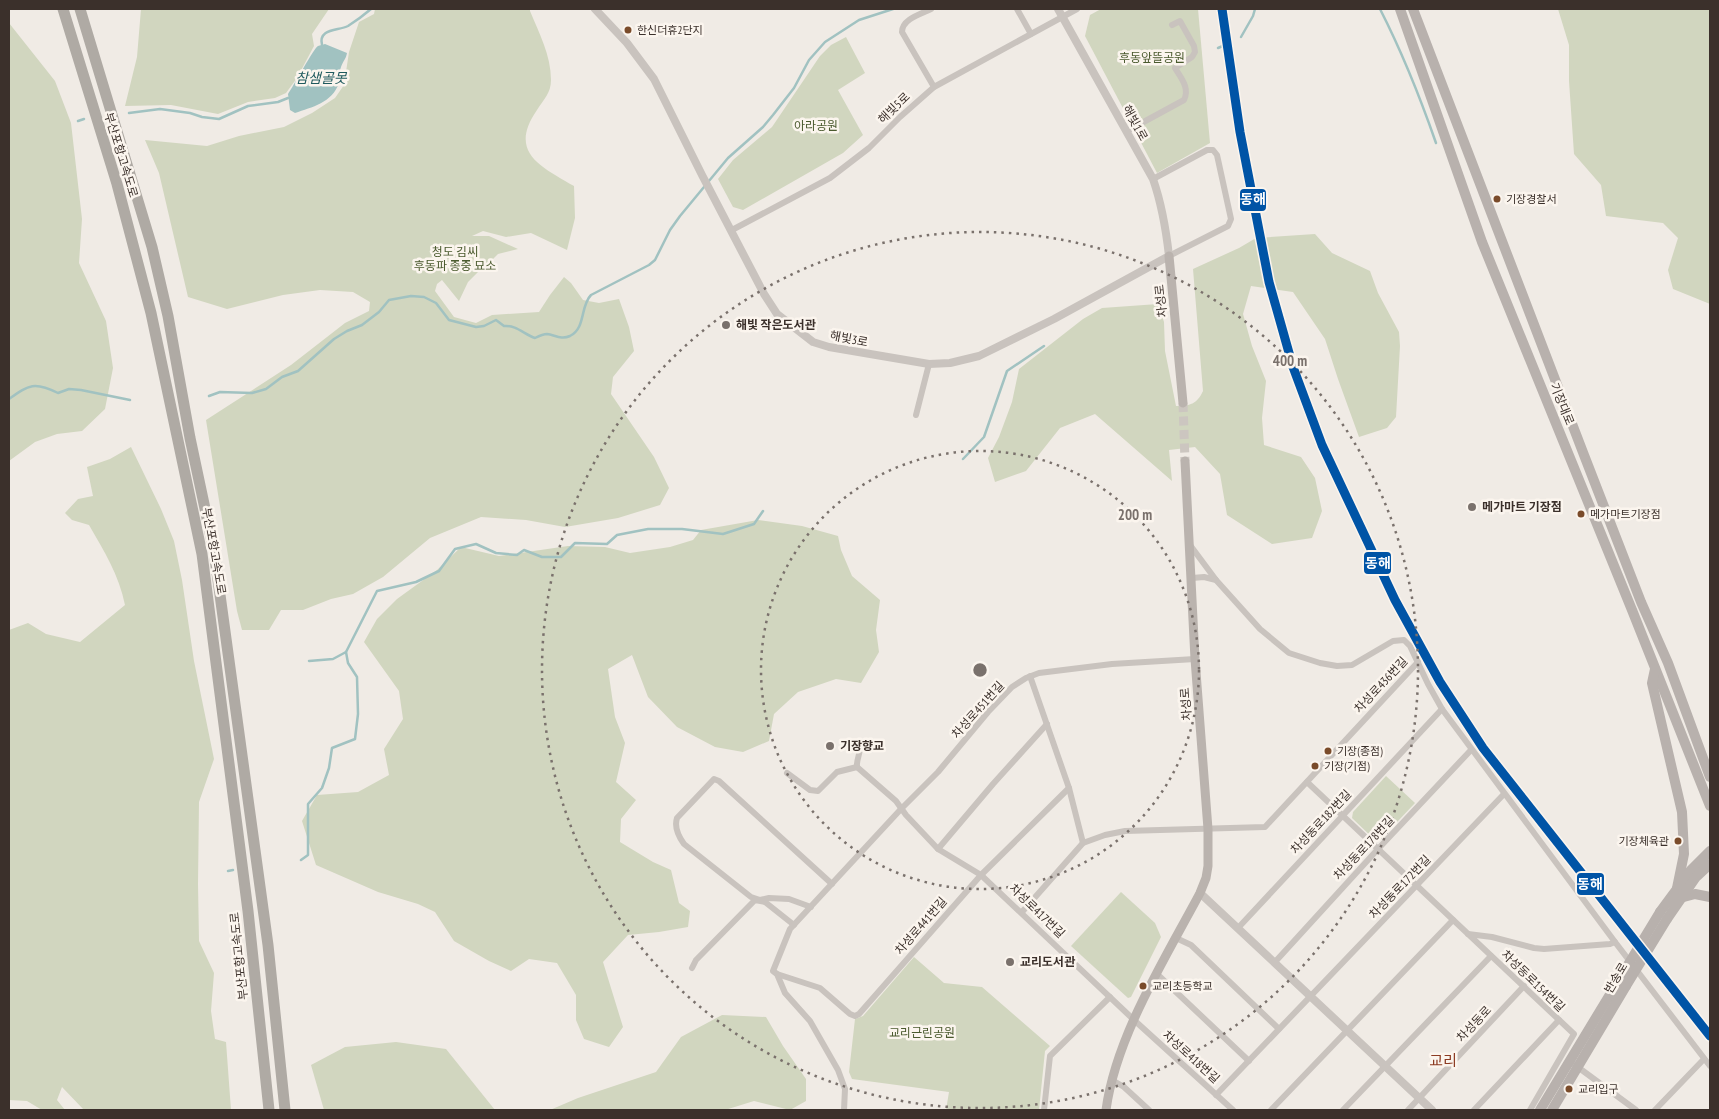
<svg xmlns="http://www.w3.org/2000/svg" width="1719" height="1119" viewBox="0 0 1719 1119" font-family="'PT Sans Narrow','Noto Sans KR',sans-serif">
<rect width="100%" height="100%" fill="#f0ebe5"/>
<g fill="#d1d6bf">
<polygon points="141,9 329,9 312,34 314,46 297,78 286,93 275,98 248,102 218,114 171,105 125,106 137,57"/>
<path d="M375,9H530V11C539,33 551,55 551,80C551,93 544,99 537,110C508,152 540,166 574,186L575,218L567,250L531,233L506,237L483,231L472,236H489L518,249L498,254L480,272H478L468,282L459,301L442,280L437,284L435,291L454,317L476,323L492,315L539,312L550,295L564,277L571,283L583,300L599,303L619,299L629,327L634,351L613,377L611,394L654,457L669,488L660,505L618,518L565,527L526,520L481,517L430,538L383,577L353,594L331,599L303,610H281L269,630H242L237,611L206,420L291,365L345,323L369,311L370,302L353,292L320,290L283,295L227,309L188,297L159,173L145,140L207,146L239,136L284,127L312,113L335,98L344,85L349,52L359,22L374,14Z"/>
<polygon points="1101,9 1198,9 1210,143 1157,173 1085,36 1090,15"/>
<polygon points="1558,9 1710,9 1710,304 1673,289 1668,270 1678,238 1663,223 1606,216 1601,185 1574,154 1569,81 1569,45"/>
<polygon points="9,23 55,81 71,123 82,219 79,263 106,321 113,368 105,409 82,431 57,434 35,442 9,461"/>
<polygon points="846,37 865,73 838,90 863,135 843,153 743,210 733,207 718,179 733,160 772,127 820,56 831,45"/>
<path d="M1315,234L1332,253L1370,271L1378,293L1399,332L1400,346L1396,417L1387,428L1359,437L1338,379L1325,339L1293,292L1251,286L1243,314L1252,346L1266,381L1262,418L1264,445L1301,457L1315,478L1322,511L1312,538L1272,544L1227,515L1220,474L1195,447L1169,450L1172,481L1095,414L1060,428L1026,471L995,482L988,458L999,437L1012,402L1019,369L1083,319L1102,308L1158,304L1164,322L1165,351L1176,406C1190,406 1197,404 1203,391L1193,269L1239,248L1256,238Z"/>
<path d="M131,447L161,509L174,541L182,580L194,661L214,759L199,802L198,884L199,941L214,973L211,1011L215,1039L226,1042L231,1110H84L62,1087L57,1100L65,1110H42L27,1101L9,1100V630L28,623L46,634L80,642L125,605C119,575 104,551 89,525L72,520L65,513L78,499L93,496L87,467L110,459Z"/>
<polygon points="758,520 802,526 838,536 841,550 852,576 880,600 876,630 879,652 861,683 836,679 798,692 774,714 769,741 743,752 715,747 677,727 648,697 632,655 608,669 615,717 625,743 616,782 636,800 621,819 620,842 653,862 671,870 679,903 690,911 688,927 659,932 628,935 603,962 623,1027 609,1047 584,1039 576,1020 576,995 557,963 529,959 511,971 489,961 454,941 435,912 418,904 378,892 316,865 302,821 317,795 358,792 389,775 384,749 403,719 399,691 364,642 377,619 397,599 437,570 461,547 499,556 568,546 605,547 630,553 670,547 693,540 701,530"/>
<polygon points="1386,776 1415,803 1380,840 1376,841 1352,818 1353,812"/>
<polygon points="1121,892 1155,923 1161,937 1131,997 1128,998 1071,946"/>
<polygon points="914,957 944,983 982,987 1050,1046 1045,1051 1039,1110 946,1110 949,1092 852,1079 849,1072 855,1019 863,1016"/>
<polygon points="722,1015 766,1017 783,1046 806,1079 806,1101 790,1110 754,1101 725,1110 550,1110 578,1098 656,1072 681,1037"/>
<polygon points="396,1042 446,1049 495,1110 324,1110 311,1065 345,1047"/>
</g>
<path fill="#a1c2c1" d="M325,44L347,53C346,59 343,61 341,67C339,72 340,77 339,83C332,103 312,107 295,113L290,110L288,94C293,87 314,48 318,46C320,45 323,45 325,44Z"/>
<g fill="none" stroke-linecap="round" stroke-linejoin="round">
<g stroke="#a1c2c1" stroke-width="2.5">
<path d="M1380,9C1402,52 1420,97 1436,143"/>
<polyline points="1241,37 1253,16 1255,9"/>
<path d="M322,45C318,28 338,31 348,26C356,21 364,15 371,9"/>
<polyline points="1218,48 1225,45"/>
<polyline points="129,113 160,109 190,113 202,117 219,119 248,106 278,102 288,98"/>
<polyline points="78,121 84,119"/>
<path d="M209,396L220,392L252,393L266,389L282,377L298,371L334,339L347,331L362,325L379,312L389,300L411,296L424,297L436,303L449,320L476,327L484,326L496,320L504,326C516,325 524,334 535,338C539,336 543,334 547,334C555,335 561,340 570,336C586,328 580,306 591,295L649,265L655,260L670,230L680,216L728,158L763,127L773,115L794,88L809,60L825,42L859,20L893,9"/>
<path d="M9,399C29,385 34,381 58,393L69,389L81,390L130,400"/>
<polyline points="963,459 984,437 1007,371 1044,346"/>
<polyline points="309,661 333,659 346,652 377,591 416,582 439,571 455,549 476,544 496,553 517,555 524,550 542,557 561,557 575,543 607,544 617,535 648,529 682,529 723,534 754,524 763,511"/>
<polyline points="301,860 308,855 308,804 322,788 329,768 332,748 355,739 358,714 357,677 348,663 346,652"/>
<polyline points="228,871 233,870"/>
</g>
<polyline stroke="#ccc6c0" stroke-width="9" stroke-dasharray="9 4.5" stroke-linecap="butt" points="1183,403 1185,461"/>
<g stroke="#c9c3be" stroke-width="6">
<path d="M931,9C921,14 902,19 902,32L934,87"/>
<polyline points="1017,9 1031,34"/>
<path d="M1127,131L1184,100C1190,88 1181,78 1175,68L1192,57L1195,52L1194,46L1180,21L1172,25"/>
<polyline points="1153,179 1207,150 1213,150 1217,155 1231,219 1228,226 1169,256"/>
<polyline points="732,230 830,178 869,148 900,117 934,87 1077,9"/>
<polyline points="916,415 929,364"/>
<polyline points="1190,545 1216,580"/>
<polyline points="1192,578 1204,577 1216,580 1260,629 1289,653 1320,663 1337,666 1352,665 1393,641 1404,640 1410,646 1428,684 1442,709 1615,942 1710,1066"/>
<polyline points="1030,676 1069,788 1083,843"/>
<polyline points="857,767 896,801 906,815 938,849 981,875 1134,1020 1233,1110"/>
<path d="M857,767C856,758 862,753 859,743"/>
<polyline points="787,773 810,790 818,791 837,772 857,767"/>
<polyline points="1307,782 1574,1034 1530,1110"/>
<polyline points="938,849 993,784 1047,724"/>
<path d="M811,907L789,899L769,898L760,900L751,897L684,844C679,837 674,827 677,818L714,779L719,781L832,884"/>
<polyline points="1022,912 1083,843 1105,835 1125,831 1265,827 1418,662"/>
<polyline points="1238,928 1442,709"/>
<polyline points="1468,934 1492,937 1534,948 1544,949 1610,944 1615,942"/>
<polyline points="1176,938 1191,945 1279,1029"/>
<polyline points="1275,962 1378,849 1471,750"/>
<polyline points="692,968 696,960 755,900 765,902 794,925"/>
<polyline points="777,974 820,988 850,1014 855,1016 859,1014 981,875 1069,788"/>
<polyline points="1157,974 1249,1061"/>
<polyline points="1575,1065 1636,1110"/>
<polyline points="1112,1080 1124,1087 1149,1110"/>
<polyline points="1216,1095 1504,794"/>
<polyline points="844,1110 845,1089 838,1070 810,1021 785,993 777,974 773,971 790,929 901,809 938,772 988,712 1012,687 1026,678 1039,673 1112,664 1195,659"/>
<polyline points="1044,1110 1050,1056 1110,997"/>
<polyline points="1271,1110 1453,920"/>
<polyline points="1343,1110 1491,956"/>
<polyline points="1408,1110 1524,986"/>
<polyline points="1474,1110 1559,1020"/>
<polyline points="1655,1110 1704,1059"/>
</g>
<g stroke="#c9c3be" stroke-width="8">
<path d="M595,9L627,43L654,79L702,175L764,294L777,314L813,342L829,347L929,364L950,363L979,356L1054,319L1169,256C1166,229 1162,205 1153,179L1058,9"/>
<polyline points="1200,893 1432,1110"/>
</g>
<g stroke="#bab3ae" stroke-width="9">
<polyline points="1169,256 1183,403"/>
<path d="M1106,1110C1116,1036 1165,959 1200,893L1206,878L1208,866V829L1195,659L1185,461"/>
</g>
<g stroke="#b8b1ad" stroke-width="10">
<polyline points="1400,9 1482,242 1632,610 1710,806"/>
<polyline points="1413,9 1584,455 1641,602 1668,663 1710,777"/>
<polyline points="1655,669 1652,683 1682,812 1684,854 1677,888"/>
<polyline points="1680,898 1695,894 1710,897"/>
<polyline points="1660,912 1691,870 1710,851"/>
<polyline points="1667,919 1696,877 1710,864"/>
<polyline points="1540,1110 1620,978"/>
<polyline points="1552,1110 1626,986"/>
</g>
<g stroke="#afaaa4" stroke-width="11">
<polyline points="63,9 117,184 151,313 202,554 248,911 269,1110"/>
<polyline points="80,9 152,247 168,316 190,438 214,551 268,945 285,1110"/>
</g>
<g stroke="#b8b1ad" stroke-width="10">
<polyline points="1620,978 1660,912"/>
<polyline points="1626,986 1667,919"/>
</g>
<defs>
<polyline id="rail-1" points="1222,9 1240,132 1269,282 1293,367 1322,445 1395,600 1440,682 1483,748 1710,1036"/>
</defs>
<use href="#rail-1" stroke="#fbf5ee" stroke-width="12"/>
<use href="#rail-1" stroke="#0054a6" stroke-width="9"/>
</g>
<g fill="none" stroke="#7a716c" stroke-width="2.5" stroke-dasharray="2.5 5">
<circle cx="980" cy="670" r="219"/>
<circle cx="980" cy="670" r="438"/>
</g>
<g fill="#7a4b2a" stroke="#fbf5ee" stroke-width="2">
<circle cx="628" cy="30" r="4.5"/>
<circle cx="1497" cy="199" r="4.5"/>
<circle cx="1581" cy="514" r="4.5"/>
<circle cx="1328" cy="751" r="4.5"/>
<circle cx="1315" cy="766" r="4.5"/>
<circle cx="1678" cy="841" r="4.5"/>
<circle cx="1143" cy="986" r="4.5"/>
<circle cx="1569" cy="1089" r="4.5"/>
</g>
<g fill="#7a716c" stroke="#fbf5ee" stroke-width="2">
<circle cx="726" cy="325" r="5"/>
<circle cx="1472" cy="507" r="5"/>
<circle cx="830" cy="746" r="5"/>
<circle cx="1010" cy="962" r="5"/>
</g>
<g text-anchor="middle" stroke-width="5" stroke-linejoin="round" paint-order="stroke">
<g font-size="11" fill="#3b302b" stroke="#fbf5ee" text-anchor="start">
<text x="637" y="34">한신더휴2단지</text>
<text x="1506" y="203">기장경찰서</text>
<text x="1590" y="518">메가마트기장점</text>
<text x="1337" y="755">기장(종점)</text>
<text x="1324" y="770">기장(기점)</text>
<text x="1669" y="845" text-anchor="end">기장체육관</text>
<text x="1152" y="990">교리초등학교</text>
<text x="1578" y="1093">교리입구</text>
</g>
<g font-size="12" fill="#4a5a2e" stroke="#fbf5ee">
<text x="1152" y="62">후동앞뜰공원</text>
<text x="816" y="130">아라공원</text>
<text x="455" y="256">청도 김씨<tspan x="455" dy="14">후동파 종중 묘소</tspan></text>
<text x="922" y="1037">교리근린공원</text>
</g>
<g font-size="12" fill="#3b302b" stroke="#fbf5ee">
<text transform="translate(894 108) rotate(-44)" y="4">해빛5로</text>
<text transform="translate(1135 123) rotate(61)" y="4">해빛1로</text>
<text transform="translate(121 155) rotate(73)" y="4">부산포항고속도로</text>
<text transform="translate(1161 301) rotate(-96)" y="4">차성로</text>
<text transform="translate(849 339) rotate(11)" y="4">해빛3로</text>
<text transform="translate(1562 404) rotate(68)" y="4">기장대로</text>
<text transform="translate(214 551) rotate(80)" y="4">부산포항고속도로</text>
<text transform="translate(1381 685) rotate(-47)" y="4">차성로436번길</text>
<text transform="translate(1186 704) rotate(-94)" y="4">차성로</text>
<text transform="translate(978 710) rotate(-48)" y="4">차성로451번길</text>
<text transform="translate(1321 822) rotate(-47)" y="4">차성동로182번길</text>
<text transform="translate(1364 848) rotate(-47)" y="4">차성동로178번길</text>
<text transform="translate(1400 887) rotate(-46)" y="4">차성동로172번길</text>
<text transform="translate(1037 911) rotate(44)" y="4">차성로417번길</text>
<text transform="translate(921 926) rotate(-49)" y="4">차성로441번길</text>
<text transform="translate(239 956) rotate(-96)" y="4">부산포항고속도로</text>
<text transform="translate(1616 978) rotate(-59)" y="4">반송로</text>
<text transform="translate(1533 981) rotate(44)" y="4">차성동로154번길</text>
<text transform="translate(1474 1024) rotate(-47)" y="4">차성동로</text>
<text transform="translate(1191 1057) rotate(42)" y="4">차성로418번길</text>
</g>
<g font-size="12" font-weight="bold" fill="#3b302b" stroke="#fbf5ee" text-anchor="start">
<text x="736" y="329">해빛 작은도서관</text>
<text x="1482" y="511">메가마트 기장점</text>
<text x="840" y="750">기장향교</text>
<text x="1020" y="966">교리도서관</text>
</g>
<g font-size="14" font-style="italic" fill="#1f5a5e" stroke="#fbf5ee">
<text x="321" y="83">참샘골못</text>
</g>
<g font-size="15" fill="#8c3b22" stroke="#fbf5ee">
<text x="1443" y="1066">교리</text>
</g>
</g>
<circle cx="980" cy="670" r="8" fill="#7a716c" stroke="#fbf5ee" stroke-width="2.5"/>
<g font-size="15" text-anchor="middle" font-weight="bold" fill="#7a716c" stroke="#fbf5ee" stroke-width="5" stroke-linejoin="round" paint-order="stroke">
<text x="1290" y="366">400 m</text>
<text x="1135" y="520">200 m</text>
</g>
<g stroke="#fbf5ee" stroke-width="2">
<rect x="1239" y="188" width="28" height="24" rx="5" fill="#0054a6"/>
<rect x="1363" y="551" width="29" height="24" rx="5" fill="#0054a6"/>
<rect x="1576" y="872" width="29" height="24" rx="5" fill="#0054a6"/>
</g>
<g font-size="14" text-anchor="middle" font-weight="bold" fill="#fff">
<text x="1253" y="204">동해</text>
<text x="1378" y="568">동해</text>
<text x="1590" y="889">동해</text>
</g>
<rect width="1719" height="1119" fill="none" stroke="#3b302b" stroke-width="20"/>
</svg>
